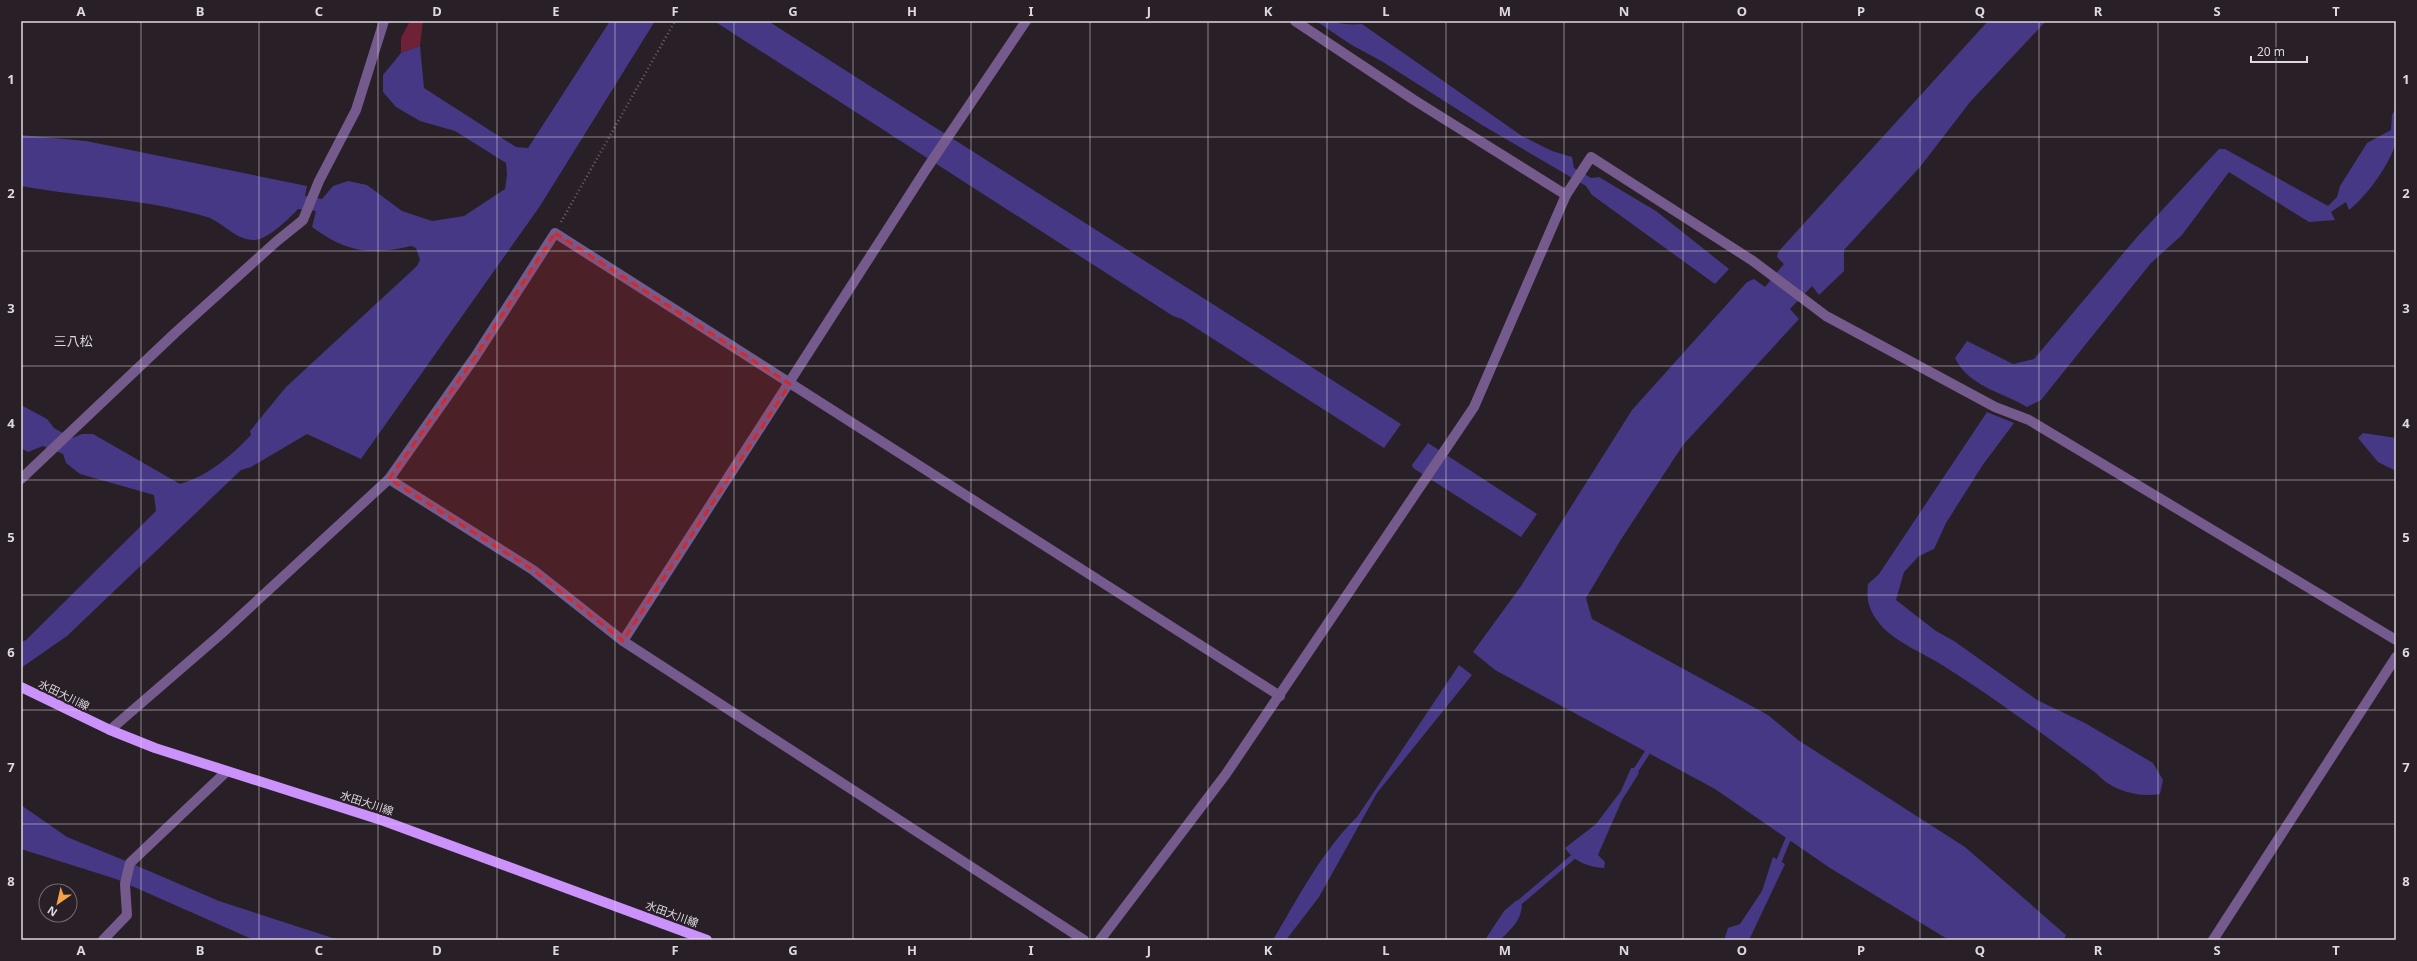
<svg xmlns="http://www.w3.org/2000/svg" width="2417" height="961" viewBox="0 0 2417 961" font-family="'Noto Sans','Noto Sans JP',sans-serif">
<rect width="100%" height="100%" fill="#281f27"/>
<polygon fill="#6f2137" points="410,21 423,21 420,46 401,53 401,38"/>
<g fill="#463884">
<path d="M610,21H655L540,206L361,459L307,434L251,467L241,470L67,636L21,668V642L26,640L156,511L154,495L80,474L66,463L63,454L43,446L28,452L21,448V405L47,419L54,428L72,438L82,434H93L180,484C208,476 231,456 251,435L250,431L286,387L417,266L420,260L416,248L411,246C369,256 346,252 312,227L316,211L298,209C290,218 268,239 255,240C236,241 223,222 207,217C147,199 82,197 21,186V135L86,141L307,186L305,196L322,199L333,186L348,181L367,185L402,211L432,221L464,216L505,189L507,174L506,163L455,131L420,121L396,107L383,92V75L401,53L420,46L424,88L516,147L528,148Z"/>
<polygon points="714,21 768,21 1401,424 1384,448 1182,319 1173,316"/>
<path d="M1316,21C1331,21 1346,26 1362,24L1522,136L1552,151L1572,157L1574,168L1591,178L1599,177L1656,211L1729,269L1715,284L1592,195L1586,186L1482,125L1383,62L1350,44Z"/>
<polygon points="1988,21 2046,21 1970,102 1920,167 1844,250 1844,271 1819,295 1812,286 1790,309 1799,319 1683,445 1620,541 1586,598 1592,619 1768,715 1798,740 1965,847 2066,935 2064,940 1949,940 1830,868 1715,789 1495,670 1473,652 1521,586 1632,410 1747,282 1754,279 1765,287 1784,264 1777,257 1778,252"/>
<path d="M2396,108C2396,118 2398,132 2396,142C2390,164 2367,196 2349,210L2346,202L2331,212L2335,220L2309,222L2229,172L2182,235L2151,263L2041,400L2027,407C2002,392 1968,386 1955,358L1967,341L2013,364L2034,359L2137,237L2219,149H2225L2328,206L2337,197L2340,186L2367,143L2391,130L2392,115Z"/>
<path d="M1987,412L2014,423L1982,466L1946,523L1934,549L1919,556L1904,572L1896,600L1936,631L1954,641L2037,700L2085,723L2153,763L2163,780L2160,794C2137,798 2111,790 2096,773C2045,736 1995,698 1942,665C1922,652 1894,642 1879,623C1869,610 1866,600 1868,584L1879,574Z"/>
<polygon points="2363,433 2396,438 2396,471 2378,462 2358,438"/>
<polygon points="1428,443 1537,514 1521,537 1413,468 1412,465"/>
<path d="M1459,665L1472,675L1377,793L1319,897L1286,940H1273C1298,898 1322,851 1357,817Z"/>
<path d="M1631,768H1635L1639,773L1622,800L1598,855L1605,862L1604,868C1589,867 1574,862 1565,848L1596,824L1621,791Z"/>
<polygon points="21,805 67,837 121,859 219,901 339,940 254,940 116,879 21,849"/>
<polygon points="1773,857 1785,864 1749,940 1724,940 1728,928 1740,924 1762,891"/>
<path d="M1517,900L1522,905C1521,921 1511,929 1500,940H1485L1504,911Z"/>
</g>
<g fill="none" stroke-linecap="round" stroke-linejoin="round">
<g stroke="#463884" stroke-width="5.5">
<polyline points="1636,770 1647,753"/>
<polyline points="1779,861 1788,839"/>
<polyline points="1520,902 1573,857"/>
</g>
<polyline stroke="#6c646c" stroke-width="2.5" stroke-dasharray="1 3" stroke-linecap="butt" points="561,222 675,21"/>
<g stroke="#755b8d" stroke-width="10">
<polyline points="1295,21 1414,100 1566,195"/>
<polyline points="21,479 175,333 277,241 303,220 319,181 356,110 384,21"/>
<polyline points="389,479 533,570 623,641 1084,940"/>
<polyline points="623,641 925,171 1026,21"/>
<polyline points="110,730 221,634 389,479 475,357 555,233 1280,696"/>
<polyline points="103,940 127,915 125,884 130,863 227,771"/>
<polyline points="1100,940 1226,774 1474,407 1566,195 1591,157 1753,261 1826,316 1995,407 2029,420 2396,640"/>
<polyline points="2213,940 2396,657"/>
</g>
<polyline stroke="#ca92fa" stroke-width="10" points="21,687 110,730 155,748 384,821 707,940"/>
</g>
<path fill="#d62828" fill-opacity="0.2" stroke="#d62828" stroke-width="3" stroke-dasharray="8 5" stroke-linejoin="round" d="M555,233L790,384L623,641L533,570L389,479L475,357Z"/>
<path fill="none" stroke="#dfd9df" stroke-width="1" stroke-opacity="0.55" d="M141,21V940M259,21V940M378,21V940M497,21V940M615,21V940M734,21V940M853,21V940M971,21V940M1090,21V940M1208,21V940M1327,21V940M1446,21V940M1564,21V940M1683,21V940M1802,21V940M1920,21V940M2039,21V940M2158,21V940M2276,21V940M21,137H2396M21,251H2396M21,366H2396M21,480H2396M21,595H2396M21,710H2396M21,824H2396"/>
<g text-anchor="middle" stroke-width="4" stroke-linejoin="round" paint-order="stroke">
<g font-size="11" fill="#dfd9df" stroke="#281f27">
<text transform="translate(64 695) rotate(26)" y="4">水田大川線</text>
<text transform="translate(367 803) rotate(18)" y="4">水田大川線</text>
<text transform="translate(672 914) rotate(20)" y="4">水田大川線</text>
</g>
<g font-size="13" fill="#dfd9df" stroke="#281f27">
<text x="73" y="346">三八松</text>
</g>
</g>
<rect width="2417" height="961" fill="none" stroke="#281f27" stroke-width="44"/>
<g transform="translate(58 903) rotate(214)"><circle r="19" fill="#281f27" stroke="#716971"/>
<path d="M0-3L7 15L0 10L-7 15Z" fill="#f5a346"/>
<text y="-6" font-size="11" font-weight="bold" text-anchor="middle" fill="#dfd9df">N</text>
</g>
<path d="M2251 56v6h56v-6" fill="none" stroke="#dfd9df" stroke-width="2"/>
<text x="2257" y="56" font-size="12" fill="#dfd9df" stroke="#281f27" stroke-width="3" paint-order="stroke">20 m</text>
<rect x="22" y="22" width="2373" height="917" fill="none" stroke="#dfd9df" stroke-width="1.5"/>
<g font-size="13" text-anchor="middle" font-weight="bold" fill="#dfd9df">
<text x="81" y="16">A</text>
<text x="200" y="16">B</text>
<text x="319" y="16">C</text>
<text x="437" y="16">D</text>
<text x="556" y="16">E</text>
<text x="675" y="16">F</text>
<text x="793" y="16">G</text>
<text x="912" y="16">H</text>
<text x="1031" y="16">I</text>
<text x="1149" y="16">J</text>
<text x="1268" y="16">K</text>
<text x="1386" y="16">L</text>
<text x="1505" y="16">M</text>
<text x="1624" y="16">N</text>
<text x="1742" y="16">O</text>
<text x="1861" y="16">P</text>
<text x="1980" y="16">Q</text>
<text x="2098" y="16">R</text>
<text x="2217" y="16">S</text>
<text x="2336" y="16">T</text>
<text x="11" y="84">1</text>
<text x="2406" y="84">1</text>
<text x="11" y="198">2</text>
<text x="2406" y="198">2</text>
<text x="11" y="313">3</text>
<text x="2406" y="313">3</text>
<text x="11" y="428">4</text>
<text x="2406" y="428">4</text>
<text x="11" y="542">5</text>
<text x="2406" y="542">5</text>
<text x="11" y="657">6</text>
<text x="2406" y="657">6</text>
<text x="11" y="772">7</text>
<text x="2406" y="772">7</text>
<text x="11" y="886">8</text>
<text x="2406" y="886">8</text>
<text x="81" y="955">A</text>
<text x="200" y="955">B</text>
<text x="319" y="955">C</text>
<text x="437" y="955">D</text>
<text x="556" y="955">E</text>
<text x="675" y="955">F</text>
<text x="793" y="955">G</text>
<text x="912" y="955">H</text>
<text x="1031" y="955">I</text>
<text x="1149" y="955">J</text>
<text x="1268" y="955">K</text>
<text x="1386" y="955">L</text>
<text x="1505" y="955">M</text>
<text x="1624" y="955">N</text>
<text x="1742" y="955">O</text>
<text x="1861" y="955">P</text>
<text x="1980" y="955">Q</text>
<text x="2098" y="955">R</text>
<text x="2217" y="955">S</text>
<text x="2336" y="955">T</text>
</g>
</svg>
